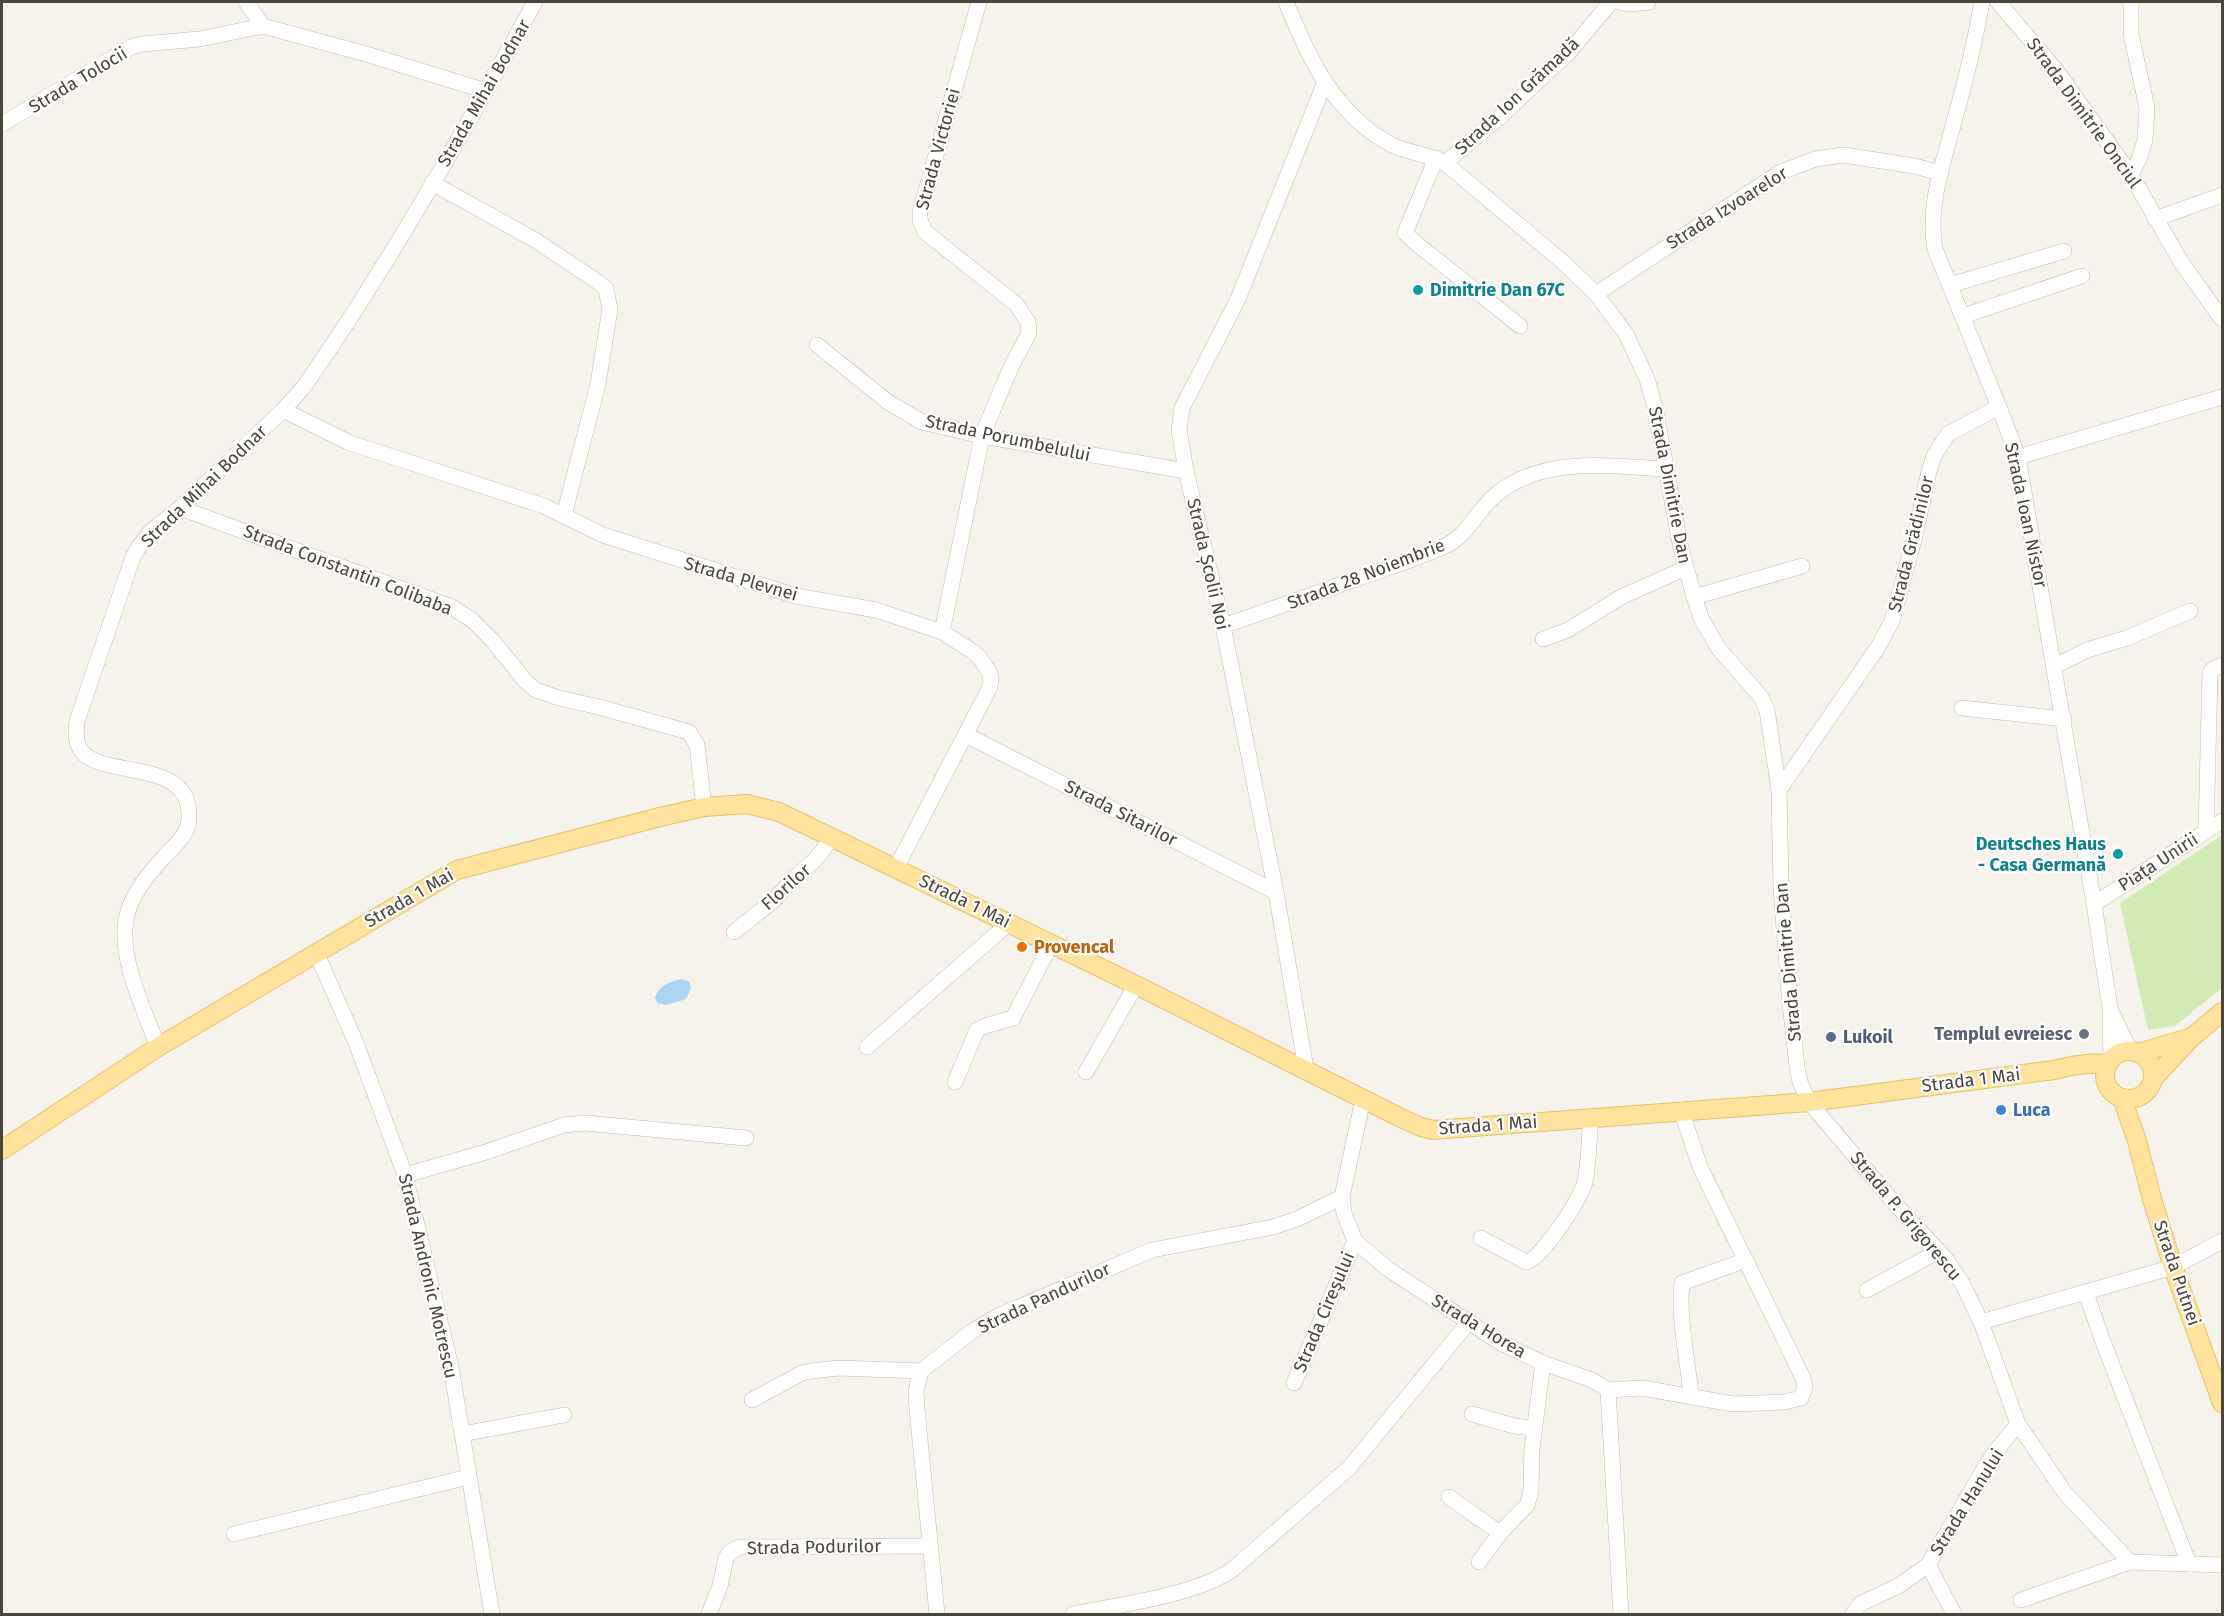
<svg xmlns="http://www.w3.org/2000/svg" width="2224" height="1616" viewBox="0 0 2224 1616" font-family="'Fira Sans',sans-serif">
<rect width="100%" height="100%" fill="#f6f3ec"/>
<polygon fill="#d2eab5" points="2222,835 2222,988 2175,1026 2148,1030 2120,903"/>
<path fill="#a9d4f2" d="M680,979L689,981L691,988L686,999L666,1005L657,1003L655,997C660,985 668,983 680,979Z"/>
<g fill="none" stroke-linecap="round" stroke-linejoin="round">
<defs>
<g id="minor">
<polyline points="246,2 263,26"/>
<path d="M1286,2C1309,59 1334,114 1392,145C1409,153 1428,154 1445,163L1564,263L1596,294L1626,334L1647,379L1655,407L1680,544L1694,597L1702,620L1719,649L1761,697L1767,710L1779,790L1781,887L1789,994L1797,1067L1800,1082L1809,1102L1897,1206L1945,1258L1962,1283L1981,1322L2018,1424L2065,1493L2130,1562L2222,1565"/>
<polyline points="1619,2 1631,4 1648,2"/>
<path d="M1982,2C1975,41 1966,80 1955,118C1944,162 1927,204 1935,249L1999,407L2018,457L2094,904L2110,1008L2111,1061"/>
<polyline points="1998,2 2056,70 2131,175 2181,262 2222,319"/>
<polyline points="2131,2 2131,34 2147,108 2145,140 2139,159 2131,175"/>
<polyline points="2,124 131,47 142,44 200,39 263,26 366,54 486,91"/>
<polyline points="1436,158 1405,233 1417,244 1520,326"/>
<polyline points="1445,163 1502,115 1569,52 1611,2"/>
<polyline points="432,183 535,240 598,282 606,289 610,309 598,384 564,515"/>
<polyline points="2155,219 2222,195"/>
<polyline points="1950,285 2064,251"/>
<polyline points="1596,294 1779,173 1815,159 1844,155 1914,166 1941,173"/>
<polyline points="1963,316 2082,276"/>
<polyline points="817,345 888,402 922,422 982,436 1186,471"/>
<polyline points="283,410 350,443 544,506 603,535 796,596 876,610 942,632 972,651 979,657 990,673 991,681 989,689 896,868"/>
<polyline points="2018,457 2222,397"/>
<polyline points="180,508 452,607 472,620 493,641 526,682 536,690 559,698 599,707 689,732 697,745 704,807"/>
<polyline points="1694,597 1802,566"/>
<path d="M1223,626C1269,610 1315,594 1361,577C1390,567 1420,558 1447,545C1469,534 1478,508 1498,493C1545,456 1610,466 1666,469"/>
<polyline points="942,632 982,436 1011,367 1029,333 1028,322 1016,304 925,232 920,220 920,212 979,2"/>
<polyline points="1543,639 1568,630 1621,597 1686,568"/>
<polyline points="2055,666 2087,650 2127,638 2190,611"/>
<polyline points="1962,708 2064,719"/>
<polyline points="966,735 1276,892"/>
<polyline points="1779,790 1878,647 1892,621 1914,540 1929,471 1934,456 1948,434 1999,407"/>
<polyline points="2206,831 2210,673 2213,669 2222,665"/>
<polyline points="2094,904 2222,821"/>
<polyline points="734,932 773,901 793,879 814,861 833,837"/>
<polyline points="316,952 356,1043 405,1175 451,1367 492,1614"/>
<polyline points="2112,1013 2130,1051"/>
<path d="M158,1047C144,1009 117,956 127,915C132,895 149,873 163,858C172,848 185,838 188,825C190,818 189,806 186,798C168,760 93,777 79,747C75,739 76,730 77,721L133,557L140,545L150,532L180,508L283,410L303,388C389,265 463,133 535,2"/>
<polyline points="867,1047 1009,923"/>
<polyline points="1306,1069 1276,892 1223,626 1186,471 1179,430 1182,408 1238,299 1325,82"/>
<polyline points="1086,1072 1136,985"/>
<polyline points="955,1082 977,1030 985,1026 1013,1018 1051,944"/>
<polyline points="1363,1099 1342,1197 1344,1213 1355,1241 1388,1269 1501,1343 1543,1363 1592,1380 1608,1390 1621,1614"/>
<polyline points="405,1175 486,1152 564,1125 585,1123 746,1138"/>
<path d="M1481,1238L1526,1262C1541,1260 1582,1197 1585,1182C1589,1161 1589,1139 1591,1117"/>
<polyline points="1867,1290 1939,1251"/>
<polyline points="2086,1293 2102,1339 2189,1564"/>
<polyline points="1981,1322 2173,1267 2222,1241"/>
<polyline points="1294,1383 1355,1241"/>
<polyline points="1608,1390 1642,1388 1733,1404 1785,1402 1801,1398 1805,1387 1803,1378 1700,1167 1681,1110"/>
<path d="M1691,1396C1688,1359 1678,1321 1682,1283L1746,1260"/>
<polyline points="752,1400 802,1373 811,1371 839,1368 921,1371"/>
<polyline points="1472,1414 1514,1426 1534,1428"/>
<polyline points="462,1434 564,1415"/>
<polyline points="1449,1497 1500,1533"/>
<polyline points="234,1534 468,1477"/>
<polyline points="1479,1562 1500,1533 1527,1505 1531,1491 1532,1449 1543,1363"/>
<polyline points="1928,1565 1954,1614"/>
<polyline points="2021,1600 2130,1562"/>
<polyline points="709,1614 720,1586 726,1558 729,1553 739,1547 930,1546"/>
<polyline points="937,1614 917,1409 916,1391 921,1371 971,1332 998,1316 1152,1250 1273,1227 1297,1219 1342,1197"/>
<path d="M1073,1614C1117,1605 1198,1595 1233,1569L1349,1468L1468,1323"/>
<polyline points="1853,1614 1860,1604 1900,1585 1928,1565 1991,1457 2018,1424"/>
</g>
<g id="major">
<circle cx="2129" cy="1075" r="24"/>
<polyline points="2138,1053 2189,1038"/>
<polyline points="2153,1079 2191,1038 2222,1012"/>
<polyline points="2122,1098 2137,1141 2152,1199 2173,1267 2222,1403"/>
<path d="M2,1150L158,1047L457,870L660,817L704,807L747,804L779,812L1136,985L1401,1118L1421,1127L1433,1130L1809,1102L2054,1070C2072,1065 2089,1062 2108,1064"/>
</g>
</defs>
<use href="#minor" stroke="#c2bbae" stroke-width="16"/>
<use href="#major" stroke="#e6c16a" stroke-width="20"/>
<use href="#minor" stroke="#fff" stroke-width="15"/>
<use href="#major" stroke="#ffe39c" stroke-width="18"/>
</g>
<g fill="#0f9aa8" stroke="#fff" stroke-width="2">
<circle cx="1418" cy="290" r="6"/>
<circle cx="2118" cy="854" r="6"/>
</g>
<circle fill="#e8710a" stroke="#fff" stroke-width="2" cx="1022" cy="947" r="6"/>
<circle fill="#6b7280" stroke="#fff" stroke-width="2" cx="2084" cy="1034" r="6"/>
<circle fill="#5c6f8a" stroke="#fff" stroke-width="2" cx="1831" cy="1037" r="6"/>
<circle fill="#3f7fe0" stroke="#fff" stroke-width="2" cx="2001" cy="1110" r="6"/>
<g text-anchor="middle" stroke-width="4.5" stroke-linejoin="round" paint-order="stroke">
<g font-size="18" fill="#4b4439" stroke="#fff">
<text transform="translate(78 80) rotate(-31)" y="6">Strada Tolocii</text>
<text transform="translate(484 93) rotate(-60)" y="6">Strada Mihai Bodnar</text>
<text transform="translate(1517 96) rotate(-43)" y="6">Strada Ion Grămadă</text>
<text transform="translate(2084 113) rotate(54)" y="6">Strada Dimitrie Onciul</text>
<text transform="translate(938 149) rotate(-75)" y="6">Strada Victoriei</text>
<text transform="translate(1727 208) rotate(-32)" y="6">Strada Izvoarelor</text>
<text transform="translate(1008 438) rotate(12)" y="6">Strada Porumbelului</text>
<text transform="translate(1670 485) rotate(79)" y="6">Strada Dimitrie Dan</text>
<text transform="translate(204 486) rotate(-44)" y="6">Strada Mihai Bodnar</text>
<text transform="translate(2026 515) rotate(78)" y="6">Strada Ioan Nistor</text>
<text transform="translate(1911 544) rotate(-76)" y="6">Strada Grădinilor</text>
<text transform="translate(1208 564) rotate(77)" y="6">Strada Școlii Noi</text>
<text transform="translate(348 570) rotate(21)" y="6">Strada Constantin Colibaba</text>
<text transform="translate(1366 574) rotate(-21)" y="6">Strada 28 Noiembrie</text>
<text transform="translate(741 579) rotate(16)" y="6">Strada Plevnei</text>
<text transform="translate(1121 813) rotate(27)" y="6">Strada Sitarilor</text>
<text transform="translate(2158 862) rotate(-33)" y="6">Piața Unirii</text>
<text transform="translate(786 887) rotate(-42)" y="6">Florilor</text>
<text transform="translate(409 898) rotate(-30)" y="6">Strada 1 Mai</text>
<text transform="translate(965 901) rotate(26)" y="6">Strada 1 Mai</text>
<text transform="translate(1788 962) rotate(-95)" y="6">Strada Dimitrie Dan</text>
<text transform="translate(1971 1080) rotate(-7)" y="6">Strada 1 Mai</text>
<text transform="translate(1488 1125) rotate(-4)" y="6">Strada 1 Mai</text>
<text transform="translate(1906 1216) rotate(50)" y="6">Strada P. Grigorescu</text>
<text transform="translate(2177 1273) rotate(71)" y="6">Strada Putnei</text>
<text transform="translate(428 1276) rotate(77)" y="6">Strada Andronic Motrescu</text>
<text transform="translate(1044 1298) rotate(-25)" y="6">Strada Pandurilor</text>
<text transform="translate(1324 1312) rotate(-67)" y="6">Strada Cireşului</text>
<text transform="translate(1479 1326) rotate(31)" y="6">Strada Horea</text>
<text transform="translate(1967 1502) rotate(-58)" y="6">Strada Hanului</text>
<text transform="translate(814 1547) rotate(-1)" y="6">Strada Podurilor</text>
</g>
<g font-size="18" font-weight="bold" fill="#0d838f" stroke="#fff" text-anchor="start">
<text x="1430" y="296">Dimitrie Dan 67C</text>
<text x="2106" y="850" text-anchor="end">Deutsches Haus<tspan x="2106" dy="21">- Casa Germană</tspan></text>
</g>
<g font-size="18" font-weight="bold" fill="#c56008" stroke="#fff" text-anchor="start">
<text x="1034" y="953">Provencal</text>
</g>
<g font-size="18" font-weight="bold" fill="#5b616d" stroke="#fff" text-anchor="end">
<text x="2072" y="1040">Templul evreiesc</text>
</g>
<g font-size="18" font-weight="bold" fill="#4e5e75" stroke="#fff" text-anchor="start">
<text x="1843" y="1043">Lukoil</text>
</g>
<g font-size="18" font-weight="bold" fill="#366cbe" stroke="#fff" text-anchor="start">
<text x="2013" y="1116">Luca</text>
</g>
</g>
<rect width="2224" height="1616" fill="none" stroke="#4b4439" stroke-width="6"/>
</svg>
